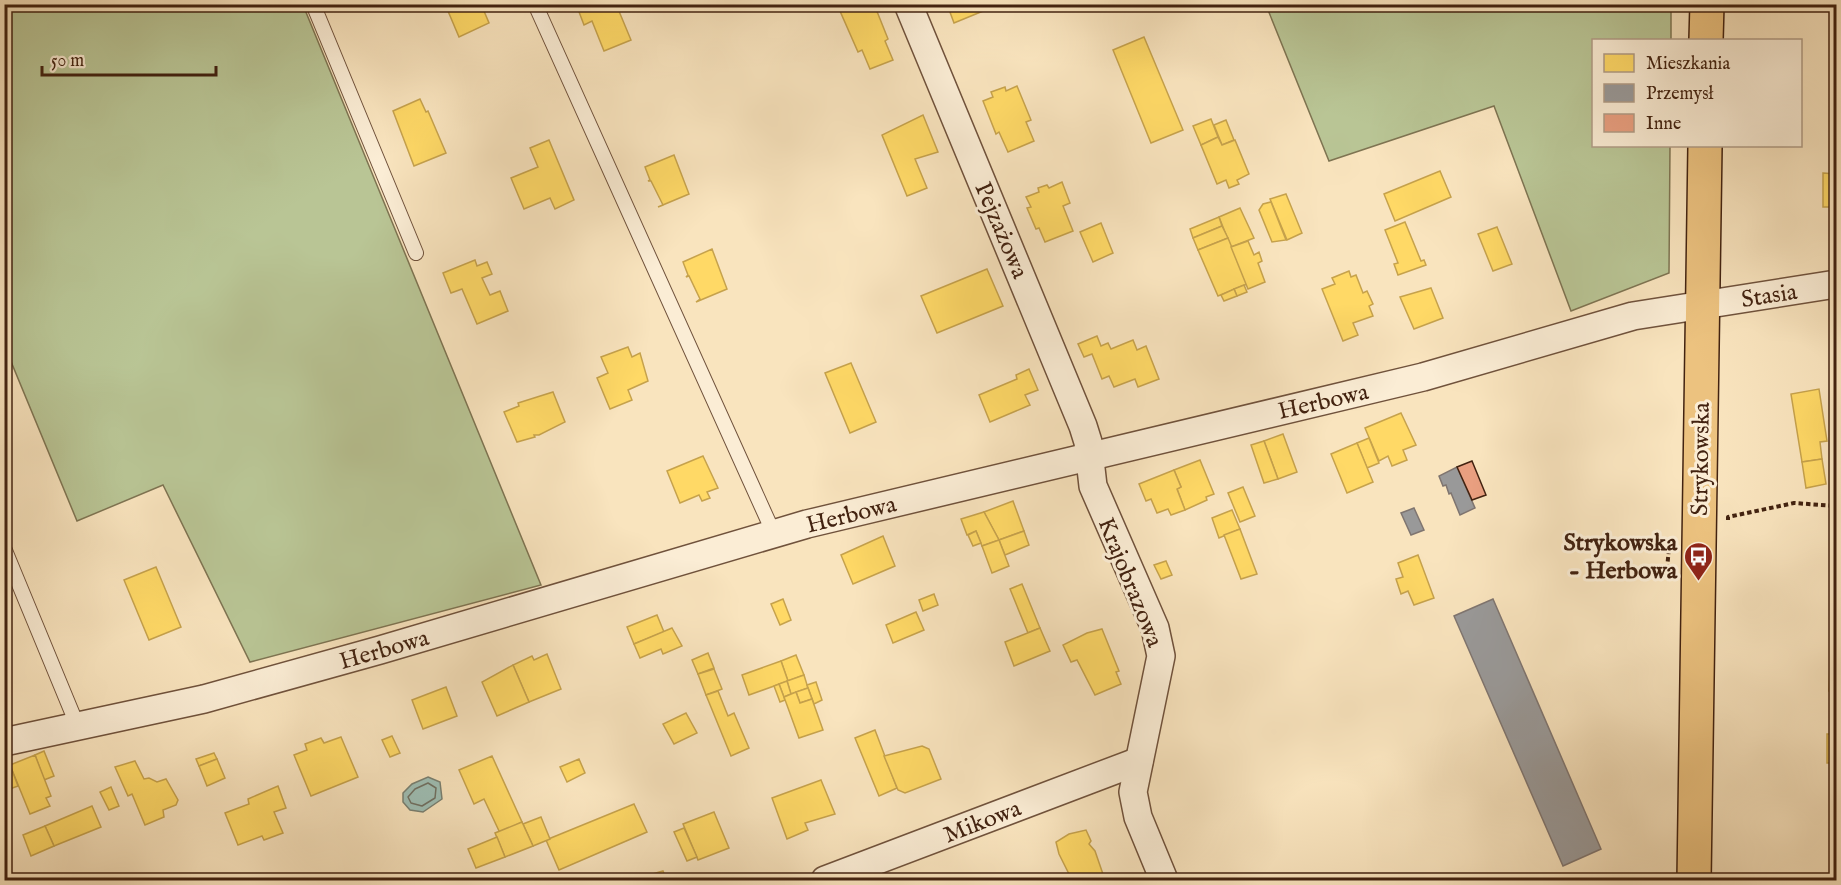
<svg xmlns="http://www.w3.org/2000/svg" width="1841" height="885" viewBox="0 0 1841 885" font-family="'IM FELL English',serif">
<rect width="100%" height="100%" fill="#f9e4be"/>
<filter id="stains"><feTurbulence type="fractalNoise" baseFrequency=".00333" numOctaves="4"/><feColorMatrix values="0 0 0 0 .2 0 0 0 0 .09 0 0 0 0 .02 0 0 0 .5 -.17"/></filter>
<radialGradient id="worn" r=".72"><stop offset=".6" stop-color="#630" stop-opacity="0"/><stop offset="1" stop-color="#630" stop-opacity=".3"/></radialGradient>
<g fill="#b9c595" stroke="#7e7452" stroke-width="1.5">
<polygon points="4,5 303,5 541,585 250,662 163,485 77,521 5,347"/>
<polygon points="1266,5 1671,5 1671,40 1594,40 1594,146 1670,146 1669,273 1571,311 1494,106 1329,161"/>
</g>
<polygon fill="#9ebeb4" stroke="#798072" stroke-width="1.5" points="428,777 440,782 442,799 423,812 410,810 403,802 403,793 412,784"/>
<g fill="#ffd966" stroke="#c6a24c" stroke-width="1.5">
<polygon points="445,4 481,4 489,23 459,37"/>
<polygon points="576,4 616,4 631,40 604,51 592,21 584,25"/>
<polygon points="855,4 874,4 888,39 885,41 893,60 870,69 862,50 858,52 840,11"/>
<polygon points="947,4 986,4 988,9 954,23"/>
<polygon points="1144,37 1183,130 1151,143 1113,50"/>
<polygon points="1017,86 1031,120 1026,122 1034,141 1008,152 999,132 996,134 983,101 993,97 991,92 1005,87 1006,91"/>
<polygon points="420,99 426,112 428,111 446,153 414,166 393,111"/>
<polygon points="923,115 938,152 915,159 927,188 907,196 882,135"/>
<polygon points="1211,119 1218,137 1201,145 1193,126"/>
<polygon points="1226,120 1234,140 1222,145 1214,125"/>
<polygon points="1218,137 1222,145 1235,140 1249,174 1237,180 1239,184 1229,188 1226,180 1217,184 1201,145"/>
<polygon points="549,140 574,200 555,209 550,198 524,209 511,178 538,167 530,148"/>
<polygon points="674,155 689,194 658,207 663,205 651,181 648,181 650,180 645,167"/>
<polygon points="1440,171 1451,197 1395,221 1384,194"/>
<polygon points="1823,173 1836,174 1836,207 1823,207"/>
<polygon points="1062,182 1070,203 1063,206 1073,231 1045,242 1039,228 1036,229 1027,208 1031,207 1026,197 1039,192 1038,188 1047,185 1049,188"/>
<polygon points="1286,194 1302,233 1287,240 1270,199"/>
<polygon points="1271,202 1286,240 1272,242 1259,210 1263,204"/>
<polygon points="1240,208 1254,238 1231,247 1219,217"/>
<polygon points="1219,217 1222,226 1193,238 1190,229"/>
<polygon points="1405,222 1421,261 1424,260 1426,265 1398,275 1394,264 1398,263 1385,230"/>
<polygon points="1101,223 1113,253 1093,262 1080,232"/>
<polygon points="1222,226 1228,238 1198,250 1193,238"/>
<polygon points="1497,227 1512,264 1493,271 1478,234"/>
<polygon points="1228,238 1247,284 1218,296 1198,250"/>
<polygon points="1248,241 1254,255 1259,252 1262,261 1258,263 1265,282 1248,289 1231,247"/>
<polygon points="712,249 727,289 696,302 700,299 689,276 686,277 688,275 683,262"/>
<polygon points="475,260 477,266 487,262 492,274 482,278 490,295 500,291 508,311 477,324 462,289 451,293 443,273"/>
<polygon points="987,269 1003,306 937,333 921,296"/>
<polygon points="1349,271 1351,277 1356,275 1363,293 1367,291 1373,304 1369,306 1373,316 1353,323 1358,335 1343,341 1322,289 1335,284 1332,278"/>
<polygon points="1244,285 1247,292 1237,296 1234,289"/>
<polygon points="1431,288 1443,318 1414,329 1400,297"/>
<polygon points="1234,289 1237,296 1224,301 1221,295"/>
<polygon points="1097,336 1101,346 1108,343 1111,349 1133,340 1137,350 1146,346 1159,379 1138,387 1135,379 1114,387 1109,376 1102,379 1092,354 1084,357 1078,344"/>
<polygon points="628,347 632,357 640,353 648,381 628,390 632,400 610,409 597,378 608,373 601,357"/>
<polygon points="851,363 876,422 850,433 825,373"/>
<polygon points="1029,369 1038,390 1025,395 1030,405 990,422 979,395 1017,379 1016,375"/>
<polygon points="1819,389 1827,441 1820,442 1822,459 1802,462 1791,394"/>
<polygon points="553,392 565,422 539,435 534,435 535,437 517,442 504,412 519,406 518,403"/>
<polygon points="1401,413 1416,445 1403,450 1407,460 1392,466 1388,456 1379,461 1365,428"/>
<polygon points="1283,434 1297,472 1278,479 1264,441"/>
<polygon points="1369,438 1379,463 1367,468 1357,443"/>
<polygon points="1264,441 1278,479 1264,483 1251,445"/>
<polygon points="1357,443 1373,482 1347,493 1331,454"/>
<polygon points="703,456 718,488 707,492 710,498 702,501 699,495 680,503 667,471"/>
<polygon points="1822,459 1826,484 1806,488 1802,462"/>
<polygon points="1200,460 1214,494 1206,497 1207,500 1185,510 1177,489 1181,487 1174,470"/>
<polygon points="1174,470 1181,487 1177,489 1185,510 1171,515 1168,509 1157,513 1151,499 1146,501 1139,484"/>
<polygon points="1243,487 1255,516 1240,522 1228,493"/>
<polygon points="1013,501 1024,531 999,540 984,512"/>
<polygon points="1232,510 1240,529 1219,538 1212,518"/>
<polygon points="984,512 999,540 982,546 976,531 967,535 961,519"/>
<polygon points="1240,529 1257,574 1241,579 1224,535"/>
<polygon points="976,531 981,543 973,546 968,535"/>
<polygon points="1024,531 1029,545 1005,555 999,540"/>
<polygon points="883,536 895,566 853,584 841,555"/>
<polygon points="999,540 1009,566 992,573 982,546"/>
<polygon points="1418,555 1434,598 1414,605 1408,591 1401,594 1396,579 1403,577 1398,563"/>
<polygon points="1166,561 1172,575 1161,579 1154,565"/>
<polygon points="156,567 181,627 149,640 124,580"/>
<polygon points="1022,584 1040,628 1028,633 1010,589"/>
<polygon points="934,594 938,605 923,611 919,600"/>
<polygon points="1832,598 1836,598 1836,624 1831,624"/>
<polygon points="783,599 791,620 780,625 771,604"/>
<polygon points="916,612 924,630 893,643 886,625"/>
<polygon points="657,615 664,632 634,644 627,627"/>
<polygon points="672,628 682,646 663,654 661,649 640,658 634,644"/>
<polygon points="1040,628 1050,651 1014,666 1005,642"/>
<polygon points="1102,629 1119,671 1116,672 1121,684 1095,695 1077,660 1071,662 1063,645 1087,633"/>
<polygon points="708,653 714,668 698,674 692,660"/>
<polygon points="547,654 561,689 529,702 513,665 532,656 534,660"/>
<polygon points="796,655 804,675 788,681 781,661"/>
<polygon points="781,661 788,681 749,695 742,675"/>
<polygon points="1830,663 1836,663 1836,691 1829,691"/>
<polygon points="513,665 529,702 497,716 482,682"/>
<polygon points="714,669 722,689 706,695 698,674"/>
<polygon points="804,675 808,688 791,694 787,681"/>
<polygon points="787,681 791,694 784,697 779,684"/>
<polygon points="816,682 822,700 814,704 807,685"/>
<polygon points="779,684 785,700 780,702 774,686"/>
<polygon points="446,687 457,716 423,729 412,700"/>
<polygon points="808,688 812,699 800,703 796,692"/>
<polygon points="718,691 728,716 734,713 749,748 731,756 706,695"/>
<polygon points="796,692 800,703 812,699 823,730 799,738 784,697"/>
<polygon points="686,713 697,733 674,744 663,724"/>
<polygon points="875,730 897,788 879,796 855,738"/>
<rect x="1827" y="734" width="9" height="29"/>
<polygon points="392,736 400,753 390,757 382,740"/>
<polygon points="341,737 358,777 311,796 294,755 307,750 305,744 321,738 324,743"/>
<polygon points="922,746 929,749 941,779 905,793 898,790 884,756"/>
<polygon points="44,751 54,776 44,780 35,755"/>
<polygon points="214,753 217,759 199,766 196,759"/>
<polygon points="35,755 51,796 46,798 50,806 30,814 10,765"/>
<polygon points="492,756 522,822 500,833 484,799 474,804 459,770"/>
<polygon points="217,759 225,778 207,786 199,766"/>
<polygon points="579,759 585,773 567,782 560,767"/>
<polygon points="135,761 144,779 149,778 157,782 166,779 178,800 176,805 163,810 164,817 145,825 132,794 128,796 115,767"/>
<polygon points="10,765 18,786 4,791 4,767"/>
<polygon points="821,780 835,814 805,823 808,830 787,839 772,798"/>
<polygon points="278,786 286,808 274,812 283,833 264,840 262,836 238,845 225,813 249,804 248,799"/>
<polygon points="111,787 119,806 109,810 100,792"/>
<polygon points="634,804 647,832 559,870 546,840"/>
<polygon points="92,806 101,827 54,846 45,826"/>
<polygon points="714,812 729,848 698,860 683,824"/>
<polygon points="541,817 550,839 533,846 523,824"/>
<polygon points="522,822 533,846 505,857 495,833"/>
<polygon points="45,826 54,846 31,856 23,835"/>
<polygon points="684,828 697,857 687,861 674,832"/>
<polygon points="1086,830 1091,841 1089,844 1095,851 1105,880 1072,880 1059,854 1056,842 1069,834"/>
<polygon points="497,837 505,857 476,868 468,849"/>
<polygon points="663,871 667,880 632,880"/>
</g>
<g fill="#999" stroke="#7f7570" stroke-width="1.5">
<polygon points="1457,467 1475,508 1460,515 1451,493 1449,494 1446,485 1443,486 1439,476"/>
<polygon points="1414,508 1424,530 1411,535 1401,513"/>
<polygon points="1493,599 1601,849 1563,866 1454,616"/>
</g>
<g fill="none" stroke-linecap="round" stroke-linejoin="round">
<polygon stroke="#707062" stroke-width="1.5" points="428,783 436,788 435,798 422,806 411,803 408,797 415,789"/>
</g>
<polygon fill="#e99f80" stroke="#422210" stroke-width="1.5" points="1472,461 1486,495 1472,500 1457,467"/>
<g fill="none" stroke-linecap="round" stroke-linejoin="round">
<defs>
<g id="lane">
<polyline points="313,4 416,253"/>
<polyline points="535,4 774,534"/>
<polyline points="4,548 78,727"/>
</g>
<g id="street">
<polyline points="908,4 1083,426 1088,442 1093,486 1155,628 1161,656 1133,792 1138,817 1164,880"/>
<polyline points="4,742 204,699 380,650 807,524 1423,377 1633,316 1836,284"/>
<polyline points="825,880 1139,761"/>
</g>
<g id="primary">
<polyline points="1706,40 1707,4"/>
<polyline points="1694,880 1705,146"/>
</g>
</defs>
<use href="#lane" stroke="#70523c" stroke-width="16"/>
<use href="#street" stroke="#70523c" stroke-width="30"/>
<use href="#primary" stroke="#422210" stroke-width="36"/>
<g stroke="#422210" stroke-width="4" stroke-dasharray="4.5 3" stroke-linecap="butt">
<polyline points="1728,520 1728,517 1794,503 1836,506"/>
<polyline points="1667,569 1669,548"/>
</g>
<use href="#lane" stroke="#fbedd5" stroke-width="14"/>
<use href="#street" stroke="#fbedd5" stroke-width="27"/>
<use href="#primary" stroke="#ecc27f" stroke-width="33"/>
</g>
<defs>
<symbol id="bus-pin" viewBox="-11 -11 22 30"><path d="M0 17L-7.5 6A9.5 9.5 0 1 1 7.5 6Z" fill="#8f2418" stroke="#fbedd5"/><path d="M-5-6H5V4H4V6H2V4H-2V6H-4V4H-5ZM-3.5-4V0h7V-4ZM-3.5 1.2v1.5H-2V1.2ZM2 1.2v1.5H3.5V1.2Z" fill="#fff"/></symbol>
</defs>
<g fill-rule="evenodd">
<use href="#bus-pin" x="1682" y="540" width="33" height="45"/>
</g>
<g text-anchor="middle" stroke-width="6" stroke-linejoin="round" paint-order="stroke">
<g font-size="24" fill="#422210" stroke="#fbedd5">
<text transform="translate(1002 230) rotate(67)" y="8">Pejzażowa</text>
<text transform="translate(1769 295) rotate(-9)" y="8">Stasia</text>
<text transform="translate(1323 401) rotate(-13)" y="8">Herbowa</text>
<text transform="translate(1700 459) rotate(-89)" y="8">Strykowska</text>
<text transform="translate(851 514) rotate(-14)" y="8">Herbowa</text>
<text transform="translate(1131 582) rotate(68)" y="8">Krajobrazowa</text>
<text transform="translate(384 649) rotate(-16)" y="8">Herbowa</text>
<text transform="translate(982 821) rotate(-21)" y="8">Mikowa</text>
</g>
<g font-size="24" font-weight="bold" fill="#422210" stroke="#fbedd5" text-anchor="end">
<text x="1677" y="550">Strykowska<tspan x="1677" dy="28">- Herbowa</tspan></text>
</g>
</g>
<rect width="1841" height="885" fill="none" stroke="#f9e4be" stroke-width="24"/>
<rect x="6" y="6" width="1829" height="873" fill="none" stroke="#422210" stroke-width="3"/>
<rect x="12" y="12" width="1817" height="861" fill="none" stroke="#422210" stroke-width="1.5"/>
<rect x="1592" y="39" width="210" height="108" fill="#fbedd5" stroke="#b19c86" stroke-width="1.5"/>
<rect x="1604" y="54" width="30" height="18" fill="#ffd966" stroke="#b19c86" stroke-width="1.5"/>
<text x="1646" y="69" font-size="18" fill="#422210">Mieszkania</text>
<rect x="1604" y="84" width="30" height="18" fill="#999999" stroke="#b19c86" stroke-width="1.5"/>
<text x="1646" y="99" font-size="18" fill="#422210">Przemysł</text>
<rect x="1604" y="114" width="30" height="18" fill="#e99f80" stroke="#b19c86" stroke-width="1.5"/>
<text x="1646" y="129" font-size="18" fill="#422210">Inne</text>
<path d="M42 66v9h174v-9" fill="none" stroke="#422210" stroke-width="3"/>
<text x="51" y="66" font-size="18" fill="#422210" stroke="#fbedd5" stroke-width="4.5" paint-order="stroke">50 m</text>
<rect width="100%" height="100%" filter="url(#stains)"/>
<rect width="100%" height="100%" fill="url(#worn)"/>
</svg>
